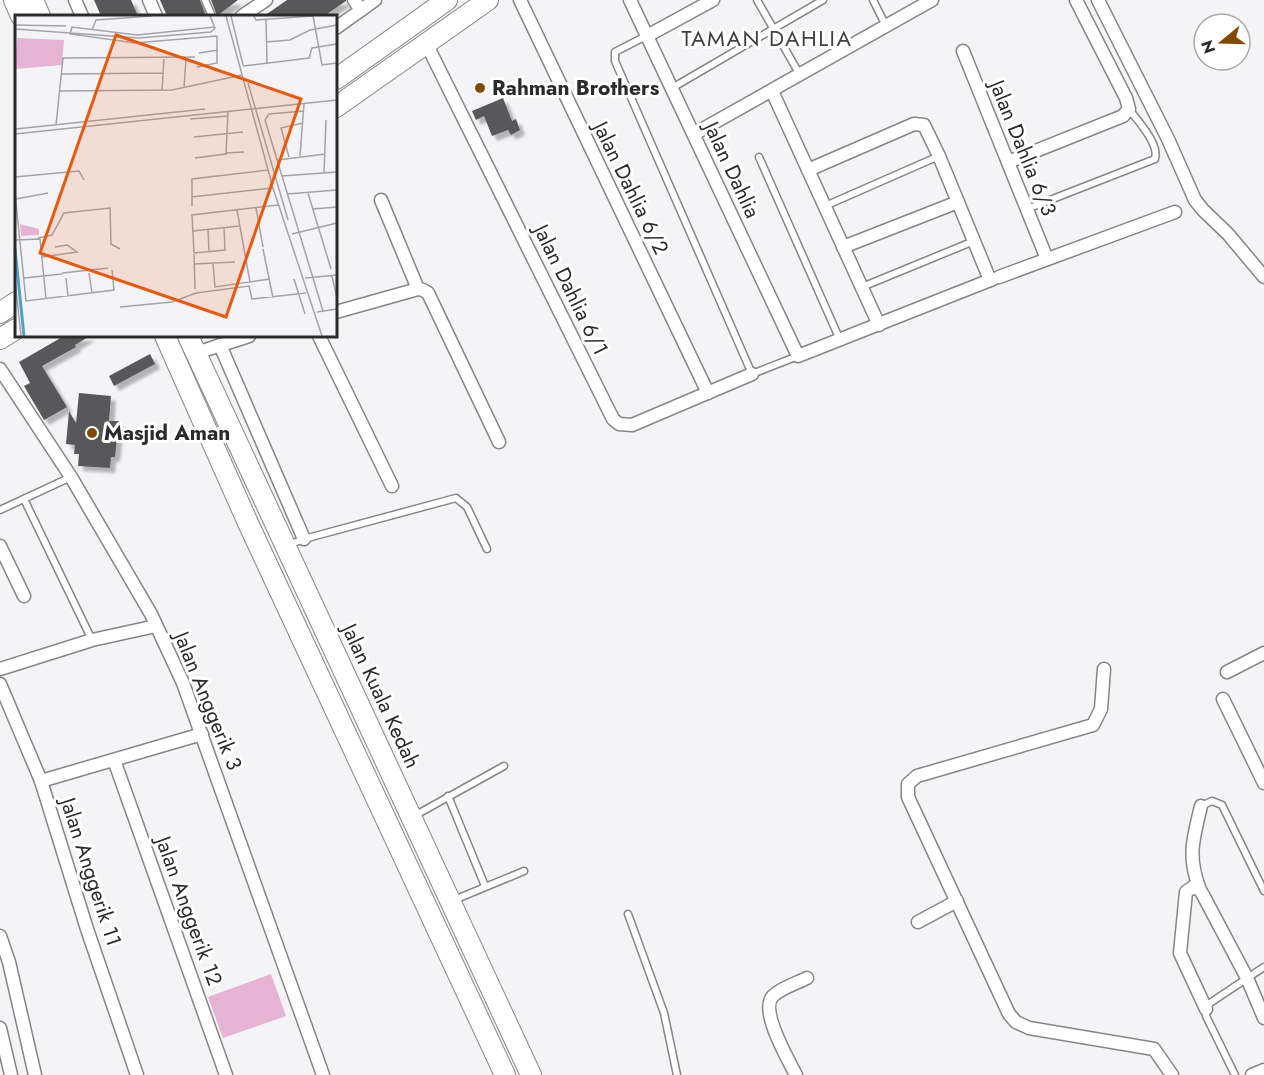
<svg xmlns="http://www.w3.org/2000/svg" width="1264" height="1075" viewBox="0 0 1264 1075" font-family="Jost,sans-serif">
<defs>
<filter id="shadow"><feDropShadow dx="5" dy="5" stdDeviation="1.5" flood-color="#0004"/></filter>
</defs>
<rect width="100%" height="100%" fill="#f4f4f7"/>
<polygon fill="#e6b3d4" points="271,974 286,1016 223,1038 208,997"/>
<g fill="#59585a" filter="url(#shadow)">
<polygon points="94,0 131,0 138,16 101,16"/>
<polygon points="160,0 200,0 206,16 167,16"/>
<polygon points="211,0 238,0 217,16"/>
<polygon points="287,0 346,0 346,1 324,16 264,16"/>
<polygon points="503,98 512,121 516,119 520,130 511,135 508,130 492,136 484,116 476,120 472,111"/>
<polygon points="64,336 90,336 75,345 76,347 42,366 67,407 44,420 24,386 30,383 19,362"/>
<polygon points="150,354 155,364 114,386 109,376"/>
<polygon points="79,393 111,396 109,421 119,421 115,457 111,457 110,468 78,466 79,454 74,454 75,445 66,444 69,411 76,423"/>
</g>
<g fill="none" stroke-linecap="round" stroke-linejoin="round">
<defs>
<g id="service">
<polyline points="205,0 212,16"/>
<polyline points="757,0 800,75"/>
<polyline points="873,0 886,26"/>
<polyline points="646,36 615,52 615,61 752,374 798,356"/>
<polyline points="672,88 823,0"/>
<polyline points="759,157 840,340"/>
<polyline points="825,206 939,156"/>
<path d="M1027,209L1155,159C1160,145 1138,121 1129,109"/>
<polyline points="862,287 974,241"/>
<polyline points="24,499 92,640"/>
<polyline points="0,510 71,477"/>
<polyline points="288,545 304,539 456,498 467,507 487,549"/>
<polyline points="448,796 485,886"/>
<polyline points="1201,806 1212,801 1222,805 1264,891"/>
<polyline points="414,816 504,766"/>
<polyline points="454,900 524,871"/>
<polyline points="628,914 664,1013 677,1075"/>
<polyline points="1235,1075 1206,1016 1206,1009 1210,1003 1264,967"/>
</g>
<g id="minor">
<polyline points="75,0 82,16"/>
<polyline points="149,0 156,16"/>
<polyline points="354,0 361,10"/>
<polyline points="520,0 708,393"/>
<polyline points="630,0 798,356 993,279"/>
<polyline points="1098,0 1168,139 1195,200 1203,210 1228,234 1264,277"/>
<polyline points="242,16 266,0"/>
<polyline points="336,28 375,0"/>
<polyline points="647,36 713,0"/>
<polyline points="426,43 613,419 619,424 632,425 752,374"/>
<polyline points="963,51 1047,259"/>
<polyline points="772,91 879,325"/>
<polyline points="694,134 932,0"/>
<polyline points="1008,162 1123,116 1129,109 1126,98 1076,0"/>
<polyline points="808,170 914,124 924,125 939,156 990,280"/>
<polyline points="381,200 418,289"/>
<polyline points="843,247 958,202"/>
<polyline points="999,277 1175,212"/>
<polyline points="336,312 418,289 423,290 428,293 499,442"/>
<polyline points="319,336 392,486"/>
<polyline points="220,345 304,539"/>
<polyline points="196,353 249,336"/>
<polyline points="0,369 71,477 151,614 183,683 323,1075"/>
<polyline points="0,546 24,596"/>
<polyline points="0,669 92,640 156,626"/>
<polyline points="1104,669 1101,709 1093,725 917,776 908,784 908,797 1009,1014 1016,1022 1029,1028 1154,1049 1172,1075"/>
<polyline points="1227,672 1264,653"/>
<polyline points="0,684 41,781 87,929 137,1075"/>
<polyline points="1223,699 1264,783"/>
<polyline points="114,760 226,1075"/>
<polyline points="41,781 202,734"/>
<path d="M1200,890C1187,856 1193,840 1201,806"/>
<polyline points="918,922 957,901"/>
<polyline points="0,936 9,962 35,1075"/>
<polyline points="1206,1009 1180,953 1186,892 1193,887 1200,890 1203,895 1247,978 1264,1018"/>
<polyline points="0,1028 11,1075"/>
<path d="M796,1075C788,1059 759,1010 773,996C781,988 797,983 807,978"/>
<polyline points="1252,1075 1264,1070"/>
</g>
<g id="primary">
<polyline points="14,0 21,16"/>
<polyline points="33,0 40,16"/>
<polyline points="336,79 447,0"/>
<polyline points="336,107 488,0"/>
<polyline points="0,313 16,302"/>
<polyline points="165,336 248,523 505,1075"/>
<polyline points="188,336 531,1075"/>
<polyline points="0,339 16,329"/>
</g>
</defs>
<use href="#service" stroke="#868689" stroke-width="9"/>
<use href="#minor" stroke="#868689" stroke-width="15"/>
<use href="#primary" stroke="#868689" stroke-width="22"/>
<use href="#service" stroke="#fff" stroke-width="6"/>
<use href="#minor" stroke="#fff" stroke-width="12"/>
<use href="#primary" stroke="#fff" stroke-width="20"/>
</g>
<g fill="#844900" stroke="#fff" stroke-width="2">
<circle cx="480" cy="88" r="6"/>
<circle cx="92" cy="433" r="6"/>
</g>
<g text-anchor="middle" stroke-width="6" stroke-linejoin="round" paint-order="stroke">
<g font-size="21" font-weight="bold" fill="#2b2b2c" stroke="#fff" text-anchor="start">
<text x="492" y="95">Rahman Brothers</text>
<text x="104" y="440">Masjid Aman</text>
</g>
<g font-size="21" fill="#2b2b2c" stroke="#fff">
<text transform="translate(1023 148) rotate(68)" y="7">Jalan Dahlia 6/3</text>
<text transform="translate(732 170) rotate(65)" y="7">Jalan Dahlia</text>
<text transform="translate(631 188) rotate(64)" y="7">Jalan Dahlia 6/2</text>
<text transform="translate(571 290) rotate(64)" y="7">Jalan Dahlia 6/1</text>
<text transform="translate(381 696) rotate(65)" y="7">Jalan Kuala Kedah</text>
<text transform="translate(208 701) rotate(68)" y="7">Jalan Anggerik 3</text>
<text transform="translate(91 872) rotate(72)" y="7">Jalan Anggerik 11</text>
<text transform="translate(189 911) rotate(70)" y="7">Jalan Anggerik 12</text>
</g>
<g font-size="22" letter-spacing="1.5" fill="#414143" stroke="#fff">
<text x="767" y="46">TAMAN DAHLIA</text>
</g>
</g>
<g transform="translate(15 15)">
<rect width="322" height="322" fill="#f4f4f7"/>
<path d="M2,23L49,25L47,50L0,54ZM5,209L24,214V220L6,221Z" fill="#e6b3d4"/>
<path fill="none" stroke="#50a2c7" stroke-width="3" d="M0,234L9,321"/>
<path fill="none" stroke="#a4a4a6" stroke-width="1.5" d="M211,1L258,173L307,321M216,1L228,50M239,1L241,5L298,1M298,1L307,50L322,48M251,4L252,48M0,10L51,11M200,12L122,20L57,12L55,19L120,28L202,21M0,14L124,23L196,17L200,13L195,1M77,15L81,5L137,1M251,27L275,25L295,15L322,10M184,38L203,35M228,51L294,43L297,33L322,29M182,52L202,48V21M47,59L148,58M233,68L273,205M169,73L171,43M147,75L149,44M45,76L157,75L227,60M289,96L254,99L250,105L308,296M175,104L213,101M41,110L48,43L180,42M1,114L190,94M0,119L322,85M179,122L228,117M211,138L229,137M285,141L289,89M274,142L266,113L288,108M180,143L211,139L213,97M263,145L310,139M309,158L311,105M266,161L322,157M0,162L64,156L69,165M0,178L11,286L99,275L97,255M293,178L316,254M272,179L322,175M176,182L258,173M1,184L33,178M177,191V164L253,155M241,193L248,232M298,194L322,192M222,195L235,267M193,214L194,237M178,216L224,211M277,219L322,208M23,223L37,220L49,198L95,193L96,229L105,234M0,225L25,224L31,284M248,234L258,283M179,238L177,200L263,190M179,238L210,235L209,213M179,239L180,274M27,242L62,237L52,230L40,232M198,248L200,272L255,264M179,249L220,247M47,258L93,253M74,258L77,278M317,261L322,283M9,263L47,259M51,263L53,281M290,263L322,260M0,264L6,321M279,264L290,299M105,292L157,287L181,278L234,271L237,284L291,278M302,297L322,294"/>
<path fill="#e8590c" fill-opacity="0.15" stroke="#e8590c" stroke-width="3" d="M101,20L286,84L211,302L25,238Z"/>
<rect width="322" height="322" fill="none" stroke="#2b2b2c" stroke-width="3"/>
</g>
<g transform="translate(1222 42) rotate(251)"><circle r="28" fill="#ffffff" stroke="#aaaaab" stroke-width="1.5"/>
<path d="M0-4.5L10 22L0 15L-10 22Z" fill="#844900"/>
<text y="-9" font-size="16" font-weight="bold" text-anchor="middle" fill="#2b2b2c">N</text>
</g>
</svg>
